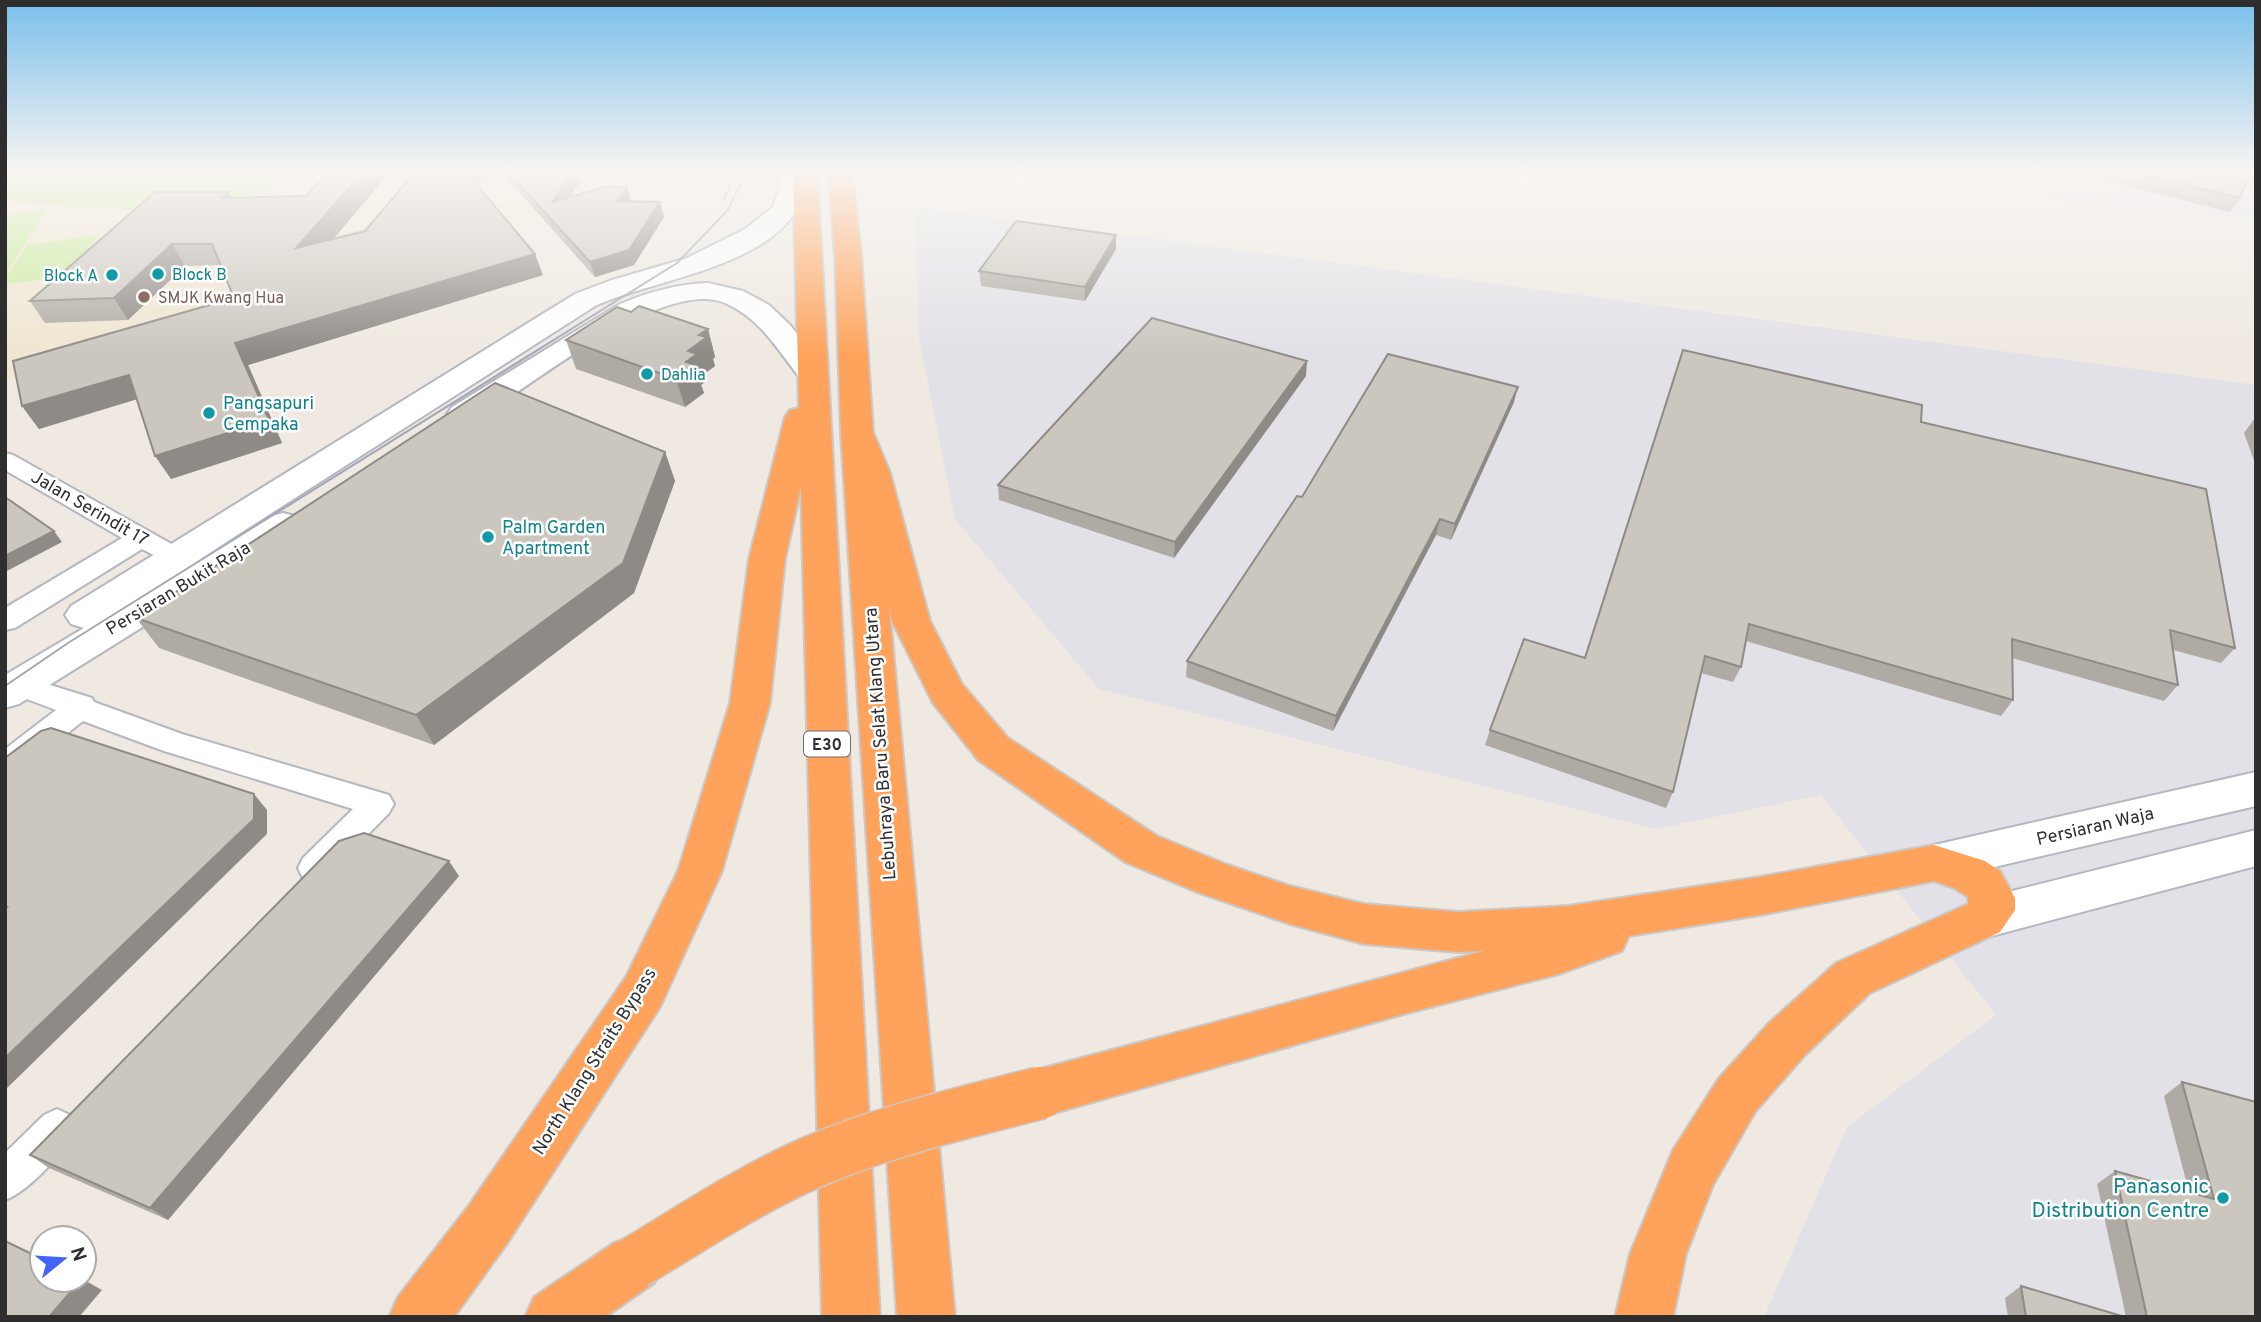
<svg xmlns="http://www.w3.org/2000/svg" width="2261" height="1322" viewBox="0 0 2261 1322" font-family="Overpass,sans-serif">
<rect width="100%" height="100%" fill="#efe9e1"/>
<g fill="#e3e1e8">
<polygon points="1770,171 2256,171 2256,220"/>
<polygon points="915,207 2256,385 2256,1317 1764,1317 1847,1127 1996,1015 1821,795 1655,829 1099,689 955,519 918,332"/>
</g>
<polygon fill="#f0e6d1" points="5,171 639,171 620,195 559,215 5,380"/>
<g fill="#c9ec9a">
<polygon points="5,171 284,171 268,191 206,209 150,211 5,202"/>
<polygon points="46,210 5,275 5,215"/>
<polygon points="97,236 73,276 5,284 5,278 28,244"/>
</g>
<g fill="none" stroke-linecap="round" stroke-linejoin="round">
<defs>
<g id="street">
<polygon points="5,453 13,455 184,551 188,557 184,563 175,566 142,549 15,628 5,630 5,608 122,538 5,470"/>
<polygon points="18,675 92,698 94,702 182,734 389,795 394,804 389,813 325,878 314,882 303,878 298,868 303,858 353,809 164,751 83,721 16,774 5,778 5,749 56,710 8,692 5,682 8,678"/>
<path d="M57,1109L70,1115L76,1128C66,1151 29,1191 5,1200V1153L44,1115Z"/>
</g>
<g id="secondary">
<path d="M781,171H805C811,263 656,277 595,306L195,562L271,516L283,513L295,516L300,524L295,532L19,704L5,708V675L84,628L71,624L65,615L71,606L575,294L609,281L687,258L745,229L773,207L779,189Z"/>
<path d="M708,283L743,291L769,305L790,325L826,372L822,378L811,381L800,378C778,350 760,318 725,303C663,277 529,388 474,421L463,423L452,421L447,414L452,407L620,304C649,292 676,284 708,283Z"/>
<polygon points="2256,772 2256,806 1934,881 1918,876 1912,863 1918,850 1934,845"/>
<polygon points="2256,830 2256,866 1984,938 1968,932 1961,918 1968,904 1984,898"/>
</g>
<g id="highway">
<polygon points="793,171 817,171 880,1317 822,1317 801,487 785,559 770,703 722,871 660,1007 508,1242 454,1317 389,1317 398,1297 470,1204 626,977 678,871 730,703 749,559 785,417 790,410 799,408"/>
<polygon points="828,171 852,171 861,255 873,432 890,473 930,621 962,684 1008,738 1157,836 1225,864 1290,886 1364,904 1458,912 1568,906 1760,877 1934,845 1985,861 2000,871 2015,898 2015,910 2000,932 1870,993 1805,1055 1755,1112 1713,1185 1686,1254 1673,1317 1615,1317 1630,1254 1673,1150 1719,1078 1769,1023 1836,963 1968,904 1968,897 1954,888 1934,881 1760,915 1629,936 1622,951 1559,974 1400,1015 1040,1117 1022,1110 1014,1093 1022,1076 1040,1069 1484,951 1458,952 1364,944 1290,924 1197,892 1125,862 978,760 933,703 892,621 889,607 955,1317 897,1317 841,432 835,255"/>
<polygon points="634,1235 654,1243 662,1263 654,1283 605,1317 525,1317 534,1297 614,1243"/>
</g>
</defs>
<use href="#street" stroke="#b4b7c1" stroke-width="4"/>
<use href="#secondary" stroke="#b4b7c1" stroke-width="4"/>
<use href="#highway" stroke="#c9c9c9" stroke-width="4"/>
<use href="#street" fill="#fff" fill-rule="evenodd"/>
<use href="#secondary" fill="#fff" fill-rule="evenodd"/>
<use href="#highway" fill="#ffa35c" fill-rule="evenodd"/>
<g stroke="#a3a6b8" stroke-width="2">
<polyline points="724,200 736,171"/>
<polyline points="5,686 68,643 677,263 728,210 747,171"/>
</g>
<defs>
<path id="highway-bridge" d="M634,1263C692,1228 749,1190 810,1163C884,1131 963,1113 1040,1093"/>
</defs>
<use href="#highway-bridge" stroke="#c9c9c9" stroke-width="55" stroke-linecap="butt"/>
<use href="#highway-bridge" stroke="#ffa35c" stroke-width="52"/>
</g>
<g fill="#afaba4">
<polygon points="391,171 333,239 365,231 416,171 492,171 476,184 543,275 248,365 282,443 171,479 137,399 39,429 22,406 234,298 220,265 185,266 128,320 45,323 30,301 231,198 306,196"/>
<polygon points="500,171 576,171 580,182 570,197 627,187 631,201 660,202 664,217 634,265 595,277"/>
<polygon points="2067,171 2256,171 2256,185 2245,182 2240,198 2230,212"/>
<polygon points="1116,249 1085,301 981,286 979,271"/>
<polygon points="631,312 708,329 715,357 713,359 715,366 703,375 705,382 701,385 704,393 685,407 576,369 566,340"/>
<polygon points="1683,350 1921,422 2235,648 2221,663 2173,650 2178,685 2164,701 2012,658 2013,700 2001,716 1746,641 1741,667 1733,682 1701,673 1673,792 1666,808 1485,745 1490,730 1584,658"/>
<polygon points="1306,376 1174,558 999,500 998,485"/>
<polygon points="1514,402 1451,540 1436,535 1333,731 1186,677 1187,661"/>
<polygon points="2255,418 2256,418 2256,466 2244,433"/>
<polygon points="665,452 675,481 634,593 434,745 159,648 136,618"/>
<polygon points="459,876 168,1220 49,1168 30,1155"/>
<polygon points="2182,1082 2256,1317 2126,1317 2097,1184 2115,1171 2189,1192 2164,1096"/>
<polygon points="2021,1286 2125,1317 2008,1317 2005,1298"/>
</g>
<g fill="#8e8b86">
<polygon points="364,171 391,171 307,270 296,248"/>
<polygon points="464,171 492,171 471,189"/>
<polygon points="573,171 576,171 580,182 557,217 552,202"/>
<polygon points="627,187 631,202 617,201"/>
<polygon points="228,192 239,213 222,198"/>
<polygon points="660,202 664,217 634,265 595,277 590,262"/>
<polygon points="1116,235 1116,249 1085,301 1085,287"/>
<polygon points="172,244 185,266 128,320 114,298"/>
<polygon points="535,254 543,275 248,365 282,443 171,479 155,456 235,343"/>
<polygon points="708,329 715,357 713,359 715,366 703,375 705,382 701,385 704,393 685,407 676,379 686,362 688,351 699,335"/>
<polygon points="1307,361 1306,376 1174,558 1175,542"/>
<polygon points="129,375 144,397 39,429 22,406"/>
<polygon points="1518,387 1514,402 1451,540 1455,524"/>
<polygon points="665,452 675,481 634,593 434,745 416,715"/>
<polygon points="1440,519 1436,535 1333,731 1336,716"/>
<polygon points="54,531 62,542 5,572 5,556"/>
<polygon points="254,794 267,810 267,834 5,1090 5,1058"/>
<polygon points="449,861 459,876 168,1220 150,1208"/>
<polygon points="81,1280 84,1280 102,1290 79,1317 49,1317"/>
</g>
<g fill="#cbc7bf" stroke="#8e8b86" stroke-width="2">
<polygon points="330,171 364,171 296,248 365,231 416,171 465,171 535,254 235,343 269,420 155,456 129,375 22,406 13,361 234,298 212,244 172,244 114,298 30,301 155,192 228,192 222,198 306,196"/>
<polygon points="507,171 573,171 552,202 605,187 627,187 617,201 660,202 629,250 590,262"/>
<polygon points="2130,171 2250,171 2240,198"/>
<polygon points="1016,221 1116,235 1085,287 979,271"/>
<polygon points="639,306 708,329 699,335 707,337 688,351 697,354 686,362 695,365 676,379 566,340 617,307 631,312"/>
<polygon points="1152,318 1307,361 1175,542 998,485"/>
<polygon points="1683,350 1922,405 1921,422 2206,489 2235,648 2170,630 2178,685 2012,639 2013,700 1749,624 1741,667 1705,656 1673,792 1490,730 1524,639 1585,658"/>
<polygon points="1388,354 1518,387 1455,524 1440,519 1336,716 1187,661 1297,496 1302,497"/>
<polygon points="495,383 665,452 623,563 416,715 136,618"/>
<polygon points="5,497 54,531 5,556"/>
<polygon points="51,728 254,794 254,819 5,1058 5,908 7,907 5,906 5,758 41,731"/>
<polygon points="364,833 449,861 150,1208 30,1155 339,841"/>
<polygon points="2182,1082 2256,1102 2256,1317 2147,1317 2115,1171 2214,1199"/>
<polygon points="5,1241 42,1259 42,1280 81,1280 49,1317 5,1317"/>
<polygon points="2021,1286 2125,1317 2026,1317"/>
</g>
<linearGradient id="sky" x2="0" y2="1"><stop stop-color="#7abfeb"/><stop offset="0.48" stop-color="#f8f5f2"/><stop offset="1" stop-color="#f8f5f2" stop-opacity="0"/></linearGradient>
<rect width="2261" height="356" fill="url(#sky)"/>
<g fill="#0f9aa8" stroke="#fff" stroke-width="2.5">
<circle cx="158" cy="274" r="7"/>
<circle cx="112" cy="275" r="7"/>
<circle cx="647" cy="374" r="7"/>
<circle cx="209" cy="413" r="7"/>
<circle cx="488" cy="537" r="7"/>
<circle cx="2223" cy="1198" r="7"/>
</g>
<circle fill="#8d6e63" stroke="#fff" stroke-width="2.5" cx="144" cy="297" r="7"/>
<g text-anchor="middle" stroke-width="5" stroke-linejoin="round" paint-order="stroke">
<g font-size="16" fill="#0d838f" stroke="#fff" text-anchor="start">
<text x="172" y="280">Block B</text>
<text x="98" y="281" text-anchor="end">Block A</text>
<text x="661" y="380">Dahlia</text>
</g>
<g font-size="16" fill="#785e54" stroke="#fff" text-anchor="start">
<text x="158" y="303">SMJK Kwang Hua</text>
</g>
<rect fill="#fff" stroke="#6d6d6d" stroke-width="2" x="804" y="731.5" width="46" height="25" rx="5"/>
<g font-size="16" font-weight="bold" fill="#2e2e2e">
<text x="827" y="750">E30</text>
</g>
<g font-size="18" fill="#0d838f" stroke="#fff" text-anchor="start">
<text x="223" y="409">Pangsapuri<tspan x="223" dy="21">Cempaka</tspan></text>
<text x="502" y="533">Palm Garden<tspan x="502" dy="21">Apartment</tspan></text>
</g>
<g font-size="18" fill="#2e2e2e" stroke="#fff">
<text transform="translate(90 508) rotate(30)" y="6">Jalan Serindit 17</text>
<text transform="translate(178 588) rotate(-31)" y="6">Persiaran Bukit Raja</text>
<text transform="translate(880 744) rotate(-94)" y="6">Lebuhraya Baru Selat Klang Utara</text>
<text transform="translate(2095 826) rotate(-13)" y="6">Persiaran Waja</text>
<text transform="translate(594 1061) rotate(-58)" y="6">North Klang Straits Bypass</text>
</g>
<g font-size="21" fill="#0d838f" stroke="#fff" text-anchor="end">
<text x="2209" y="1193">Panasonic<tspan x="2209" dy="24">Distribution Centre</tspan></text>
</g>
</g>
<rect width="2261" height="1322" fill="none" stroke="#2e2e2e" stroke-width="14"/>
<g transform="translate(63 1259) rotate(72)"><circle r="33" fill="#ffffff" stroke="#ababab" stroke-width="2"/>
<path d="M0-5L12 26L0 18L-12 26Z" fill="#4264fb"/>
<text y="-10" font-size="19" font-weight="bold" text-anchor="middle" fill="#2e2e2e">N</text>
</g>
</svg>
